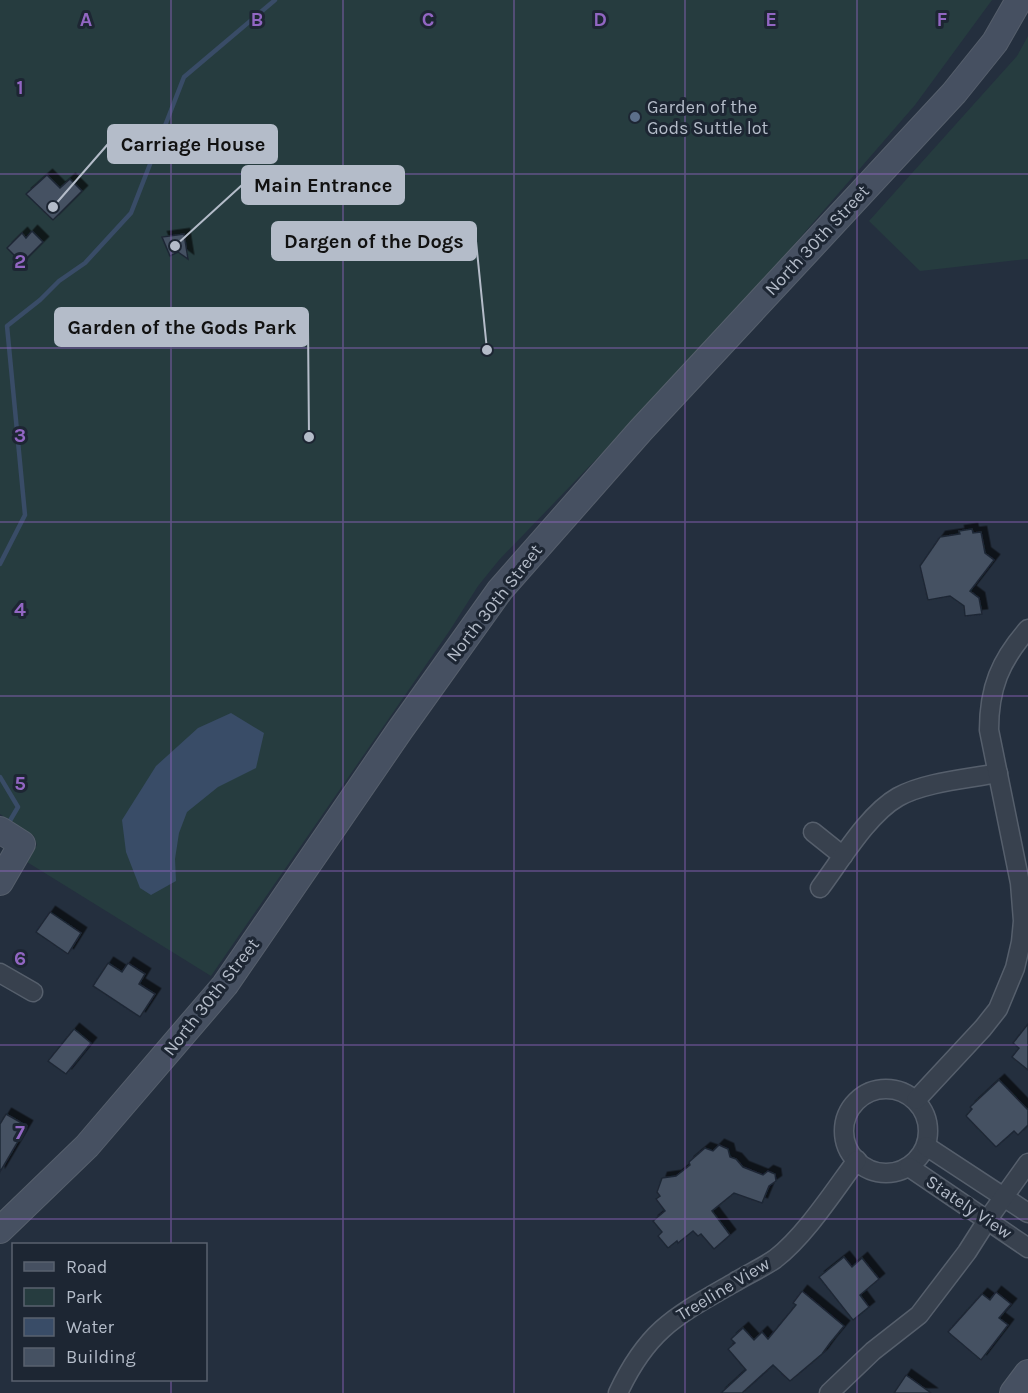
<svg xmlns="http://www.w3.org/2000/svg" width="1028" height="1393" viewBox="0 0 1028 1393" font-family="Karla,sans-serif">
<defs>
<filter id="shadow"><feDropShadow dx="5.5" dy="-5.5" stdDeviation="0" flood-color="#0009"/></filter>
</defs>
<rect width="100%" height="100%" fill="#242f3e"/>
<g fill="#263c3f">
<polygon points="0,0 992,0 915,105 714,337 499,560 478,586 450,630 211,976 27,862 37,845 34,836 0,814"/>
<polygon points="1028,36 1028,259 920,271 869,221 1017,56"/>
</g>
<polygon fill="#394c67" points="231,713 264,733 256,768 218,787 187,812 179,833 175,859 176,881 151,895 140,888 126,852 122,820 156,766 198,728"/>
<g fill="none" stroke-linecap="round" stroke-linejoin="round">
<g stroke="#394c67" stroke-width="4.5">
<polyline points="0,564 25,515 7,326 40,300 59,281 85,263 131,213 184,77 275,0"/>
<polyline points="0,777 18,807 8,824"/>
</g>
</g>
<g fill="#455162" stroke="#1f2835" stroke-width="1.5" filter="url(#shadow)">
<polygon points="47,175 60,188 70,179 82,191 53,220 26,194"/>
<polygon points="32,231 43,242 22,263 7,248 22,233 26,238"/>
<polygon points="184,234 188,259 178,252 170,256 162,237"/>
<polygon points="972,529 973,533 981,532 985,553 994,560 970,591 979,598 982,614 965,616 964,606 950,596 928,600 920,566 940,537 960,534 959,531"/>
<polygon points="50,912 81,933 68,954 36,932"/>
<polygon points="108,963 122,972 128,963 145,974 139,984 155,994 140,1017 93,986"/>
<polygon points="1028,1024 1028,1070 1012,1057 1019,1048 1013,1043"/>
<polygon points="74,1029 91,1043 66,1074 48,1061"/>
<polygon points="999,1080 1028,1110 1028,1125 1018,1135 1014,1131 996,1147 966,1116 972,1109 970,1107"/>
<polygon points="6,1114 27,1126 0,1172 0,1124"/>
<polygon points="719,1145 728,1149 730,1157 736,1159 743,1167 763,1175 768,1171 775,1174 776,1181 769,1186 762,1203 734,1193 712,1211 730,1235 714,1249 701,1234 698,1236 693,1231 678,1243 677,1241 668,1248 658,1236 662,1232 653,1221 665,1211 656,1199 660,1196 657,1192 662,1178 676,1176 690,1165 689,1162 705,1148 713,1151"/>
<polygon points="844,1257 852,1267 862,1258 879,1279 860,1295 869,1307 853,1320 819,1277"/>
<polygon points="802,1291 844,1326 830,1343 822,1354 790,1381 773,1365 742,1393 721,1393 746,1370 728,1349 735,1343 731,1339 743,1328 754,1340 762,1332 768,1339 796,1305 793,1303"/>
<polygon points="996,1292 1011,1304 999,1318 1008,1325 981,1360 948,1332 982,1294 990,1300"/>
<polygon points="906,1375 931,1393 894,1393"/>
</g>
<g fill="none" stroke-linecap="round" stroke-linejoin="round">
<defs>
<g id="street">
<polyline points="813,832 843,856"/>
<path d="M820,888C841,860 868,814 898,797C925,782 967,779 998,773"/>
<polyline points="0,973 33,992"/>
<circle cx="886" cy="1131" r="42"/>
<path d="M916,1100L983,1028L998,1009L1015,968L1021,942L1023,921L1020,883L989,730C989,688 1000,661 1028,629"/>
<polyline points="926,1146 1028,1213"/>
<polyline points="909,1167 1028,1248"/>
<path d="M618,1393C648,1329 676,1316 735,1282C748,1274 762,1268 775,1259C805,1236 834,1191 857,1160"/>
<polyline points="829,1393 873,1351 919,1315 967,1252 988,1219 1028,1163"/>
</g>
<g id="secondary">
<polyline points="0,830 22,844 0,882"/>
<polyline points="0,1230 87,1146 225,985 400,730 500,590 641,430 954,93 995,42 1019,0"/>
<polyline points="1013,1393 1028,1373"/>
</g>
</defs>
<use href="#street" stroke="#565f6c" stroke-width="21"/>
<use href="#secondary" stroke="#565f6c" stroke-width="28"/>
<use href="#street" stroke="#38414e" stroke-width="18"/>
<use href="#secondary" stroke="#465061" stroke-width="26"/>
</g>
<path fill="none" stroke="#9266c3" stroke-width="1.5" stroke-opacity="0.55" d="M171,0V1244M343,0V1393M514,0V1393M685,0V1393M857,0V1393M0,174H1028M0,348H1028M0,522H1028M0,696H1028M0,871H1028M0,1045H1028M0,1219H1028M171,1380V1393"/>
<circle fill="#5c6f8a" stroke="#1d2633" stroke-width="2" cx="635" cy="117" r="6"/>
<g text-anchor="middle" stroke-width="6" stroke-linejoin="round" paint-order="stroke">
<g font-size="18" fill="#b4bcc9" stroke="#1d2633" text-anchor="start">
<text x="647" y="113">Garden of the<tspan x="647" dy="21">Gods Suttle lot</tspan></text>
</g>
<g font-size="18" fill="#b4bcc9" stroke="#1d2633">
<text transform="translate(817 240) rotate(-47)" y="6">North 30th Street</text>
<text transform="translate(494 603) rotate(-52)" y="6">North 30th Street</text>
<text transform="translate(211 997) rotate(-52)" y="6">North 30th Street</text>
<text transform="translate(969 1207) rotate(34)" y="6">Stately View</text>
<text transform="translate(723 1289) rotate(-31)" y="6">Treeline View</text>
</g>
</g>
<g font-size="20" text-anchor="middle" font-weight="bold" fill="#9266c3" stroke="#1d2633" stroke-width="6" stroke-linejoin="round" paint-order="stroke">
<text x="86" y="26">A</text>
<text x="257" y="26">B</text>
<text x="428" y="26">C</text>
<text x="600" y="26">D</text>
<text x="771" y="26">E</text>
<text x="942" y="26">F</text>
<text x="20" y="94">1</text>
<text x="20" y="268">2</text>
<text x="20" y="442">3</text>
<text x="20" y="616">4</text>
<text x="20" y="790">5</text>
<text x="20" y="965">6</text>
<text x="20" y="1139">7</text>
</g>
<path fill="none" stroke="#b4bcc9" stroke-width="2" d="M53 207L108 144M175 246L242 185M487 350L476 241M309 437L308 327"/>
<g fill="#b4bcc9" stroke="#1d2633" stroke-width="2">
<circle cx="53" cy="207" r="6"/>
<circle cx="175" cy="246" r="6"/>
<circle cx="487" cy="350" r="6"/>
<circle cx="309" cy="437" r="6"/>
</g>
<g fill="#b4bcc9" stroke="#b4bcc9" stroke-width="2">
<rect x="108" y="125" width="169" height="38" rx="6"/>
<rect x="242" y="166" width="162" height="38" rx="6"/>
<rect x="272" y="222" width="204" height="38" rx="6"/>
<rect x="55" y="308" width="253" height="38" rx="6"/>
</g>
<g font-size="20" text-anchor="middle" font-weight="bold" fill="#111">
<text x="193" y="151">Carriage House</text>
<text x="323" y="192">Main Entrance</text>
<text x="374" y="248">Dargen of the Dogs</text>
<text x="182" y="334">Garden of the Gods Park</text>
</g>
<rect x="12" y="1243" width="195" height="138" fill="#1d2633" stroke="#59626f" stroke-width="1.5"/>
<rect x="24" y="1262" width="30" height="9" fill="#465061" stroke="#59626f" stroke-width="1.5"/>
<text x="66" y="1273" font-size="18" fill="#b4bcc9">Road</text>
<rect x="24" y="1288" width="30" height="18" fill="#263c3f" stroke="#59626f" stroke-width="1.5"/>
<text x="66" y="1303" font-size="18" fill="#b4bcc9">Park</text>
<rect x="24" y="1318" width="30" height="18" fill="#394c67" stroke="#59626f" stroke-width="1.5"/>
<text x="66" y="1333" font-size="18" fill="#b4bcc9">Water</text>
<rect x="24" y="1348" width="30" height="18" fill="#455162" stroke="#59626f" stroke-width="1.5"/>
<text x="66" y="1363" font-size="18" fill="#b4bcc9">Building</text>
</svg>
